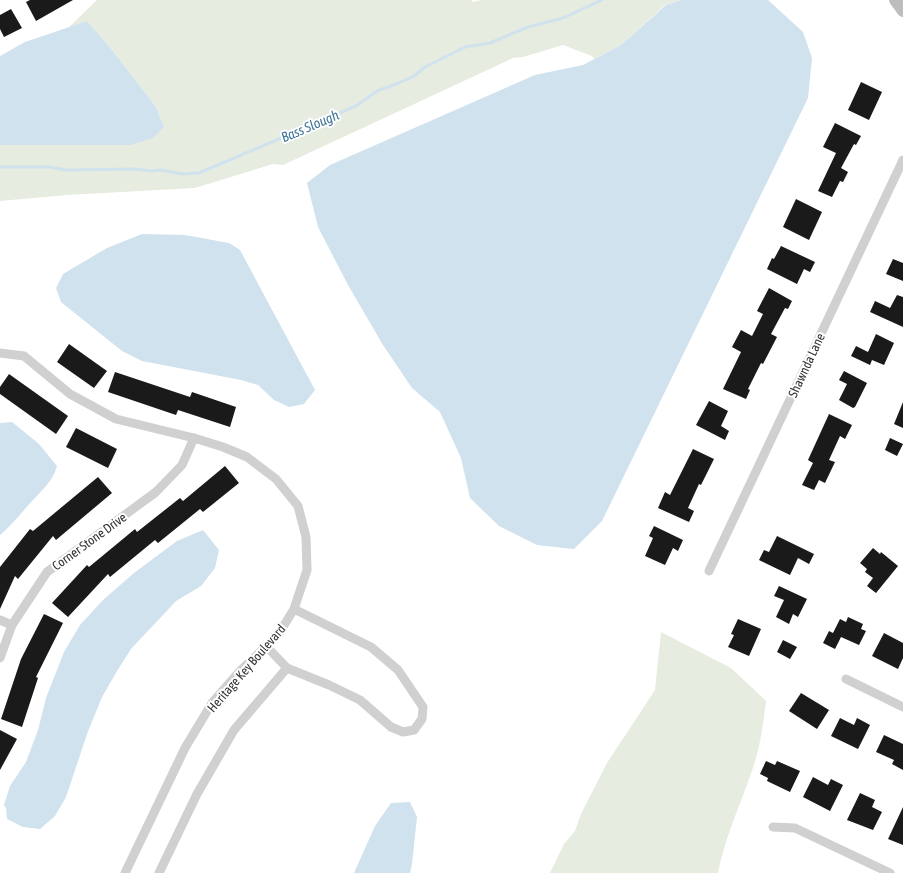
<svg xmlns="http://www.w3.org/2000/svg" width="903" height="873" viewBox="0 0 903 873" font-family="'Asap Condensed',sans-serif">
<rect width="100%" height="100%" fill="#fff"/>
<g fill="#e6ecdf">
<polygon points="97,0 472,0 472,2 482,0 681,0 665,5 621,45 594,59 592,56 563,45 523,57 513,58 283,165 273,164 195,188 67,195 0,201 0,145 131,145 164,127 156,107 112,50 87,21 68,28"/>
<path d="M661,632L731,668L766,701C763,727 759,754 749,779C738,810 724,841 718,873H550L564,844L575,831L581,814L607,763L655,690Z"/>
</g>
<g fill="#cfe2ee">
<polygon points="681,0 768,0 803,32 812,58 808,98 602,521 574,549 537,545 499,526 470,498 461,458 440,412 412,388 383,345 348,285 318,227 307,183 330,165 535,75 583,65 621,45 666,5"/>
<polygon points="87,21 112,50 156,107 164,127 153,138 131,145 0,145 0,56 25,42"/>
<polygon points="142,234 185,235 229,243 240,250 315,390 304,404 289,407 274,400 258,385 241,380 142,361 122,351 61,302 56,288 63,274 107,248"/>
<path d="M12,422L39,444L57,466C53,481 42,490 32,501C21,513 12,525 0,535V423Z"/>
<polygon points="203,530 219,550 215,568 201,586 176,601 131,649 117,671 102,697 87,734 66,797 55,816 40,829 23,827 7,819 6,808 4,805 10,786 26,762 38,730 46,698 64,652 80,625 103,600 134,573 177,541"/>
<polygon points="410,802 417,817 412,864 410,873 354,873 375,826 391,803"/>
</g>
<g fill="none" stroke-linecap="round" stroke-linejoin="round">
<polyline stroke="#cfe2ee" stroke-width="3" points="0,167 49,167 67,170 136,169 151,171 161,170 182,174 199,173 356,106 377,91 396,84 414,76 425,67 465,47 490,43 528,27 563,18 602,0"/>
</g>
<g fill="#1a1a1a">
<polygon points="30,0 73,0 36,21 26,2"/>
<polygon points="11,9 22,28 4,37 0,29 0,15"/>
<polygon points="861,82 882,92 869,120 848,110"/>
<polygon points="835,123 861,136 856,145 854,144 841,168 848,172 843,182 840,181 832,197 818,191 836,153 823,147"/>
<polygon points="796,199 822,212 809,240 783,227"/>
<polygon points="781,246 815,262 810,272 804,269 797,284 767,269 772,258 774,259"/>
<polygon points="893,259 903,263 903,281 886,274"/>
<polygon points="769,288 792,301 788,309 785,308 771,334 777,337 763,364 761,363 748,389 750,390 746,399 723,389 741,352 732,347 741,330 752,336 763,314 757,311"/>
<polygon points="897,295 903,297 903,327 870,312 875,301 890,308"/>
<polygon points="876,334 894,343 884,365 872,360 870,365 851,356 856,346 868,352"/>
<polygon points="69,344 107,371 94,388 57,362"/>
<polygon points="844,371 867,383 855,407 853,408 839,400 847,384 839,380"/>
<polygon points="115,372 190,397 192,392 236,407 230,427 178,410 176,415 108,392"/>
<polygon points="9,374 68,416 56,434 0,394 0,387"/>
<polygon points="709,401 728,411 721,426 729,431 725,440 696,425"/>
<polygon points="903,402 903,428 894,424"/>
<polygon points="829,414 852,425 845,439 840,436 829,460 835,462 825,483 819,480 814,490 802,485 813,463 808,460"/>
<polygon points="76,428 117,449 108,468 66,447"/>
<polygon points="890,438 903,444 897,456 885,450"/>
<polygon points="693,449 714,459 701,485 699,484 688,508 694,511 689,522 658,508 665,492 670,495"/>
<polygon points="225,466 239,483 203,512 200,509 158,543 155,540 110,577 108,574 68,617 52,603 87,565 89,567 135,529 137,532 180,498 183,501"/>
<polygon points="98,477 112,493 56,540 53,536 18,579 15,576 0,609 0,567 30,529 33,531"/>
<polygon points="654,526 683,540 678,551 673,548 665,565 645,556 653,538 649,536"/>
<polygon points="777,536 814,554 809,564 798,558 790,575 759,560 764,550 769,552"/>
<polygon points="873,548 880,554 881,552 898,566 876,593 867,586 873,578 865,572 867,569 860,563"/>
<polygon points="779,586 807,599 798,617 793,614 789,624 776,617 784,600 774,596"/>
<polygon points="44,614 63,623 36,677 38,678 22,727 1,719 21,659"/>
<polygon points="848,617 863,624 861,629 866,631 859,645 841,637 835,649 823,643 829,631 833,633 840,619 846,622"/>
<polygon points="738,619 761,629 749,656 728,647 734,635 731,634"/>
<polygon points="884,633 903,643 903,658 898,669 872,656"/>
<polygon points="783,640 797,647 790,659 777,652"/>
<polygon points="801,693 829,710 817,729 789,711"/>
<polygon points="840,718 854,725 857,718 870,725 858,749 831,736"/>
<polygon points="0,730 17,739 0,770"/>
<polygon points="884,735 903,744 903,770 892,764 894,760 876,752"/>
<polygon points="766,761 775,765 777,761 800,771 790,792 767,781 768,778 760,774"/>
<polygon points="813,777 828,785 831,779 843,785 830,811 803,797"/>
<polygon points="860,793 875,800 872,807 882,812 873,830 847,820"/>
<polygon points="903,807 903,845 888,839"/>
</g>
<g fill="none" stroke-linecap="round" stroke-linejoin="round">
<g stroke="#d0d0d0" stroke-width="9">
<polyline points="0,353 24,356 70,394 116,419 194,438 223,447 247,457 276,479 298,506 306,537 307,570 294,609 278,635 240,671 212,703 185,748 125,873"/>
<polyline points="709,571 903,160"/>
<polyline points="0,620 12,625"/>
<polyline points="0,658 12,625 47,572 156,492 182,465 194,438"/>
<polyline points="287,668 329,685 360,700 391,727 403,732 414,730 422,719 423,707 398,670 371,647 294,609"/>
<polyline points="846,679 903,707"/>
<polyline points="773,827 795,828 890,873"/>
<polyline points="159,873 197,794 234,730 287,668 266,646"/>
</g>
<polyline stroke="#bdbdbd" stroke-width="12" points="895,0 903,11"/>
</g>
<g text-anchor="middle" stroke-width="4" stroke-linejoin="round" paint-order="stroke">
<g font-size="13" fill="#333" stroke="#fff">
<text transform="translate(806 365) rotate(-65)" y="5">Shawnda Lane</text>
<text transform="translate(89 541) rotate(-36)" y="5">Corner Stone Drive</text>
<text transform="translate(246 668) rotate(-49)" y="5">Heritage Key Boulevard</text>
</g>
<g font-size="14" font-style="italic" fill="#3f7597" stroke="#fff">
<text transform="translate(310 126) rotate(-23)" y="5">Bass Slough</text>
</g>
</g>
</svg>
